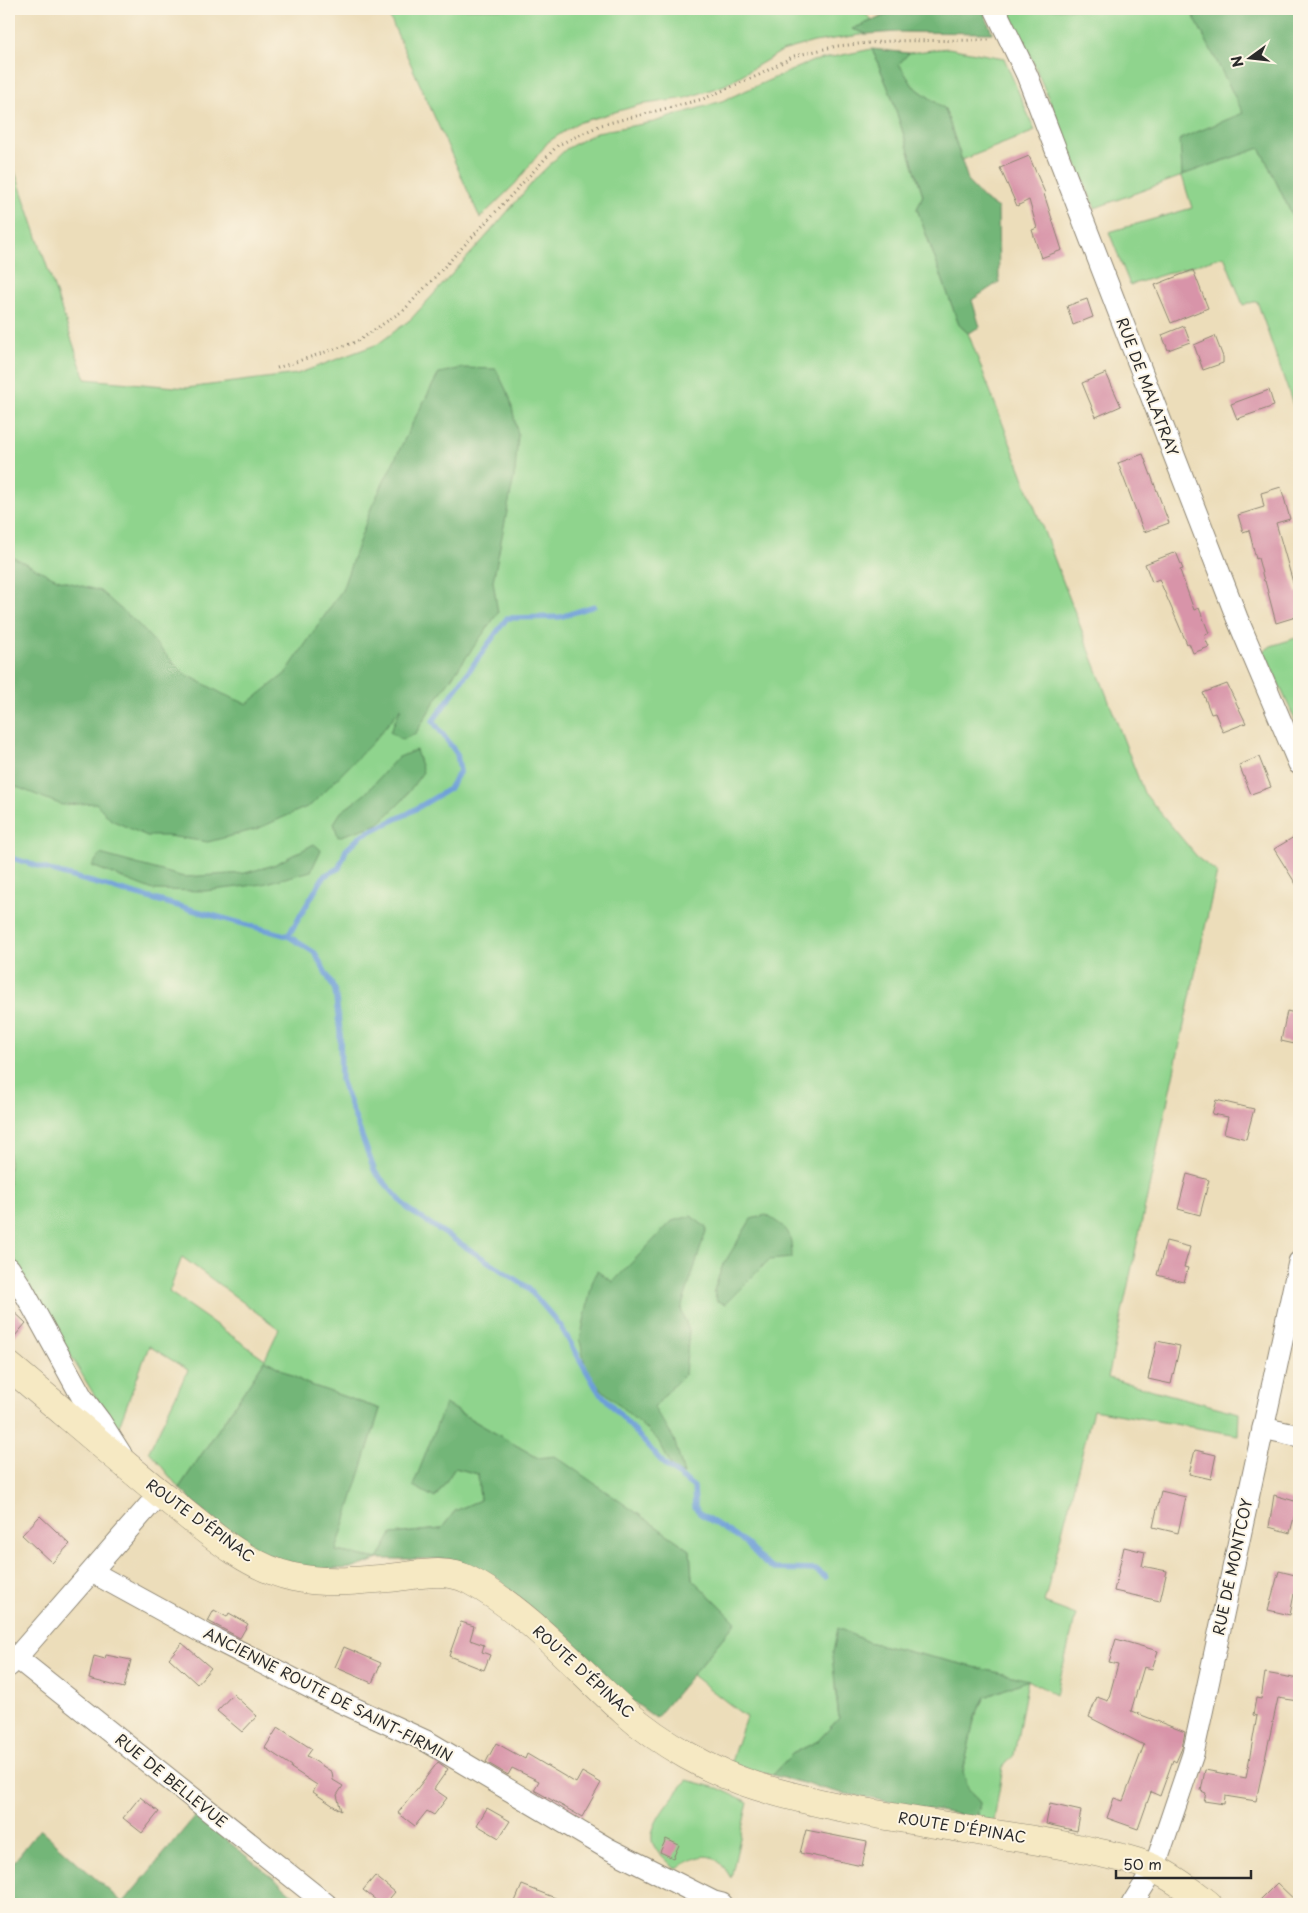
<svg xmlns="http://www.w3.org/2000/svg" width="1308" height="1913" viewBox="0 0 1308 1913" font-family="'Playpen Sans',sans-serif">
<rect width="100%" height="100%" fill="#fcf5e5"/>
<filter id="ink" filterUnits="userSpaceOnUse"><feTurbulence type="fractalNoise" baseFrequency=".02" numOctaves="2"/><feDisplacementMap in="SourceGraphic" scale="10" xChannelSelector="R" yChannelSelector="G"/><feConvolveMatrix kernelMatrix="1 2 1 2 8 2 1 2 1" color-interpolation-filters="sRGB"/></filter>
<filter id="wash" filterUnits="userSpaceOnUse"><feTurbulence type="fractalNoise" baseFrequency=".0096" numOctaves="4" result="noise"/><feDisplacementMap in="SourceGraphic" scale="20" xChannelSelector="R" yChannelSelector="G"/><feGaussianBlur stdDeviation="1.12" result="paint"/><feColorMatrix in="noise" values="0 0 0 0 0 0 0 0 0 0 0 0 0 0 0 0 0 1.4 0 .05"/><feComposite in="paint" operator="in"/></filter>
<g filter="url(#wash)">
<rect width="100%" height="100%" fill="#ecddba"/>
<g fill="#8fd48d" stroke="#5d805c" fill-rule="evenodd">
<polygon points="386,9 858,9 873,20 853,29 867,34 814,42 782,51 725,85 686,98 639,105 577,123 548,142 515,184 480,218"/>
<polygon points="1008,9 1190,9 1244,113 1181,139 1182,175 1260,147 1299,230 1299,422 1257,301 1243,305 1224,256 1130,285 1109,232 1192,208 1182,176 1095,208 1028,50"/>
<polygon points="948,48 1004,58 1035,131 962,160 945,109 913,86 898,64 909,53"/>
<path d="M872,49L891,95L923,195L917,209L959,325L968,333L1144,793L1199,859L1217,872L1108,1378L1239,1413L1238,1435L1093,1410L1044,1603L1076,1615L1056,1695L1028,1680L1014,1755L1003,1767L994,1821L977,1818L980,1803L968,1788L963,1772L975,1716L985,1697L1027,1680L868,1642L838,1629L835,1688L839,1718L818,1741L792,1754L772,1775L730,1764L746,1717L692,1675L736,1622L692,1579L690,1550L555,1457L538,1458L445,1404L434,1435L435,1498L455,1468L478,1474L480,1500L455,1511L441,1529L392,1534L379,1559L335,1551L380,1409L305,1383L265,1360L179,1488L149,1451L188,1370L149,1346L117,1431C79,1373 47,1312 9,1253V154L85,379L187,388L297,374L378,344L411,319L483,240L539,175L566,149L597,132L654,122L722,101L813,61ZM182,1257L279,1329L265,1359L169,1292Z"/>
<polygon points="1299,637 1299,721 1296,722 1264,651 1271,646"/>
<path d="M687,1780L718,1788L748,1802L731,1878C713,1848 703,1853 675,1869C669,1862 659,1854 654,1846C643,1828 676,1794 687,1780Z"/>
</g>
<g fill="#73b678" stroke="#4f7052">
<polygon points="894,9 983,9 992,33 898,32 867,34 852,29 886,15"/>
<polygon points="1190,9 1299,9 1299,230 1260,148 1182,175 1180,139 1243,113"/>
<polygon points="872,49 909,53 899,64 913,86 945,109 969,183 984,199 998,208 999,282 972,300 980,327 968,333 959,325 917,209 923,195 891,95"/>
<polygon points="463,368 496,369 510,398 518,435 515,472 493,581 498,613 435,701 416,733 402,740 390,732 401,708 374,741 311,805 257,829 208,842 168,836 147,836 111,820 96,803 62,805 9,784 9,555 57,579 100,591 138,624 182,672 223,694 247,704 285,674 342,590 371,508 414,420 439,373"/>
<polygon points="416,750 423,772 402,801 378,824 338,837 334,823 341,812 365,794 397,758"/>
<polygon points="314,844 321,850 311,871 263,884 205,891 153,890 92,866 100,854 184,877 245,873 274,865"/>
<path d="M766,1215C790,1230 791,1231 792,1258L769,1260L725,1304L717,1301L714,1290L722,1267L751,1219Z"/>
<polygon points="691,1216 707,1228 681,1309 689,1331 685,1374 669,1390 654,1408 674,1439 684,1474 674,1472 658,1440 587,1376 580,1340 592,1283 597,1271 613,1282 672,1221"/>
<polygon points="265,1360 305,1383 380,1409 336,1551 378,1559 392,1534 441,1529 455,1511 480,1500 478,1474 455,1468 435,1498 413,1486 445,1404 538,1458 555,1456 690,1550 692,1579 736,1622 656,1718 623,1694 496,1577 449,1559 379,1559 354,1568 312,1570 264,1554 212,1519 179,1488"/>
<polygon points="838,1628 868,1642 1029,1680 985,1697 975,1716 963,1772 968,1788 980,1803 977,1818 841,1793 772,1775 792,1754 818,1741 839,1718 832,1657"/>
<polygon points="196,1815 305,1904 9,1904 9,1868 40,1829 123,1903"/>
</g>
<g fill="none" stroke-linecap="round" stroke-linejoin="round">
<g stroke="#6d9fd8" stroke-width="5.5">
<polyline points="9,857 62,874 288,936 315,953 335,990 340,1032 341,1080 375,1172 409,1210 527,1287 560,1325 597,1389 665,1465 694,1487 695,1507 701,1514 746,1543 766,1564 774,1569 816,1570 825,1577"/>
<polyline points="288,936 324,876 339,868 346,850 362,835 407,814 449,789 460,771 457,754 433,721 507,618 560,617 594,606"/>
</g>
</g>
<g id="blocks">
<g fill="#d894a9">
<polygon points="1029,156 1045,193 1044,194 1062,250 1041,258 1032,230 1037,228 1029,200 1017,206 1000,168"/>
<polygon points="1193,270 1208,308 1171,323 1155,285"/>
<polygon points="1087,299 1093,317 1073,325 1067,306"/>
<polygon points="1184,326 1190,342 1168,350 1162,335"/>
<polygon points="1215,336 1223,357 1223,363 1203,370 1194,345"/>
<polygon points="1106,373 1121,406 1096,417 1082,383"/>
<polygon points="1269,390 1274,406 1237,419 1231,404"/>
<polygon points="1143,454 1169,523 1144,532 1118,463"/>
<polygon points="1281,487 1290,519 1276,523 1296,593 1299,592 1299,616 1276,623 1265,581 1264,581 1258,558 1256,559 1249,530 1243,532 1238,515 1264,507 1261,493"/>
<polygon points="1176,552 1183,569 1180,570 1194,610 1199,608 1209,633 1204,636 1209,647 1193,653 1189,643 1187,644 1159,579 1152,582 1145,564"/>
<polygon points="1227,684 1246,723 1223,732 1215,713 1211,714 1203,693"/>
<polygon points="1259,757 1271,787 1251,794 1239,765"/>
<polygon points="1299,834 1299,889 1274,849"/>
<polygon points="1287,1011 1299,1014 1299,1045 1281,1041"/>
<polygon points="1216,1100 1254,1109 1246,1139 1224,1133 1228,1117 1212,1114"/>
<polygon points="1187,1174 1209,1180 1200,1215 1178,1209"/>
<polygon points="1166,1241 1190,1247 1184,1267 1188,1268 1184,1282 1157,1275"/>
<polygon points="9,1307 26,1323 9,1343"/>
<polygon points="1157,1341 1180,1346 1171,1384 1148,1379"/>
<polygon points="1195,1450 1216,1455 1211,1479 1189,1474"/>
<polygon points="1161,1491 1186,1497 1178,1533 1153,1527"/>
<polygon points="1274,1495 1298,1502 1290,1533 1269,1527"/>
<polygon points="40,1516 70,1544 52,1563 22,1535"/>
<polygon points="1124,1547 1145,1552 1142,1566 1167,1571 1160,1601 1114,1591"/>
<polygon points="1279,1571 1299,1576 1299,1595 1294,1594 1290,1615 1268,1610"/>
<polygon points="214,1610 227,1617 229,1613 248,1624 240,1638 208,1621"/>
<polygon points="461,1622 474,1626 470,1640 484,1645 482,1652 490,1655 484,1670 449,1656"/>
<polygon points="1116,1639 1158,1651 1152,1669 1144,1667 1131,1711 1185,1732 1182,1748 1176,1762 1173,1760 1160,1796 1151,1792 1138,1829 1107,1818 1114,1798 1123,1801 1144,1745 1089,1717 1097,1697 1108,1701 1118,1664 1109,1662"/>
<polygon points="182,1643 211,1668 197,1684 169,1658"/>
<polygon points="344,1647 381,1663 372,1683 335,1667"/>
<polygon points="106,1655 131,1660 124,1688 89,1679 94,1656 105,1659"/>
<polygon points="1265,1673 1299,1679 1299,1701 1278,1698 1256,1801 1225,1796 1224,1804 1204,1801 1206,1793 1201,1791 1205,1770 1246,1778 1257,1716 1253,1715 1256,1698 1261,1699"/>
<polygon points="233,1694 257,1716 242,1732 217,1711"/>
<polygon points="278,1727 312,1749 307,1756 332,1772 333,1780 343,1786 337,1795 341,1811 313,1792 317,1785 291,1768 292,1766 265,1748"/>
<polygon points="496,1743 525,1759 527,1754 576,1783 582,1772 601,1783 582,1817 534,1790 539,1781 512,1768 508,1775 486,1762"/>
<polygon points="438,1762 448,1769 434,1789 447,1798 434,1815 427,1811 415,1826 398,1813"/>
<polygon points="140,1797 159,1812 142,1833 123,1818"/>
<polygon points="1050,1804 1081,1811 1077,1831 1046,1824"/>
<polygon points="487,1808 510,1821 499,1838 477,1825"/>
<polygon points="806,1830 867,1842 862,1866 800,1853"/>
<polygon points="666,1839 679,1845 673,1858 660,1852"/>
<polygon points="375,1876 395,1892 385,1904 381,1904 363,1890"/>
<polygon points="1277,1883 1299,1904 1256,1904"/>
<polygon points="522,1885 568,1903 568,1904 514,1904"/>
</g>
</g>
</g>
<g filter="url(#ink)">
<use href="#blocks" fill-opacity="0" stroke="#8c8472" stroke-width="1"/>
<g fill="none" stroke-linecap="round" stroke-linejoin="round">
<defs>
<g id="street">
<polyline points="995,9 1027,75 1237,618 1299,764"/>
<polyline points="9,1268 22,1288 82,1397 100,1421 121,1454"/>
<polyline points="1263,1428 1299,1436"/>
<polyline points="92,1572 205,1634 321,1693 428,1742 607,1848 714,1902 722,1904"/>
<polyline points="17,1658 326,1904"/>
<polyline points="9,1666 160,1493"/>
<polyline points="1132,1904 1154,1869 1193,1754 1299,1262"/>
</g>
<path id="secondary" d="M9,1366C63,1411 116,1458 171,1502C207,1531 247,1567 293,1577C325,1584 356,1581 388,1578C414,1576 444,1567 469,1580C529,1612 575,1667 625,1712C660,1743 711,1772 756,1786C830,1809 907,1819 983,1832C1020,1838 1056,1843 1091,1851C1113,1856 1137,1860 1157,1870C1176,1879 1192,1892 1208,1904"/>
</defs>
<use href="#street" stroke="#8c8472" stroke-width="23"/>
<use href="#secondary" stroke="#8c8472" stroke-width="29"/>
<polyline stroke="#8c8472" stroke-width="3" stroke-dasharray="1 4" stroke-linecap="butt" points="277,368 356,342 404,310 558,145 601,125 703,99 759,75 794,56 837,46 890,41 989,40"/>
<use href="#street" stroke="#fff" stroke-width="21"/>
<use href="#secondary" stroke="#f6e9c3" stroke-width="28"/>
</g>
</g>
<g text-anchor="middle" stroke-width="4" stroke-linejoin="round" paint-order="stroke">
<g font-size="15" fill="#2b2b2b" stroke="#fcf5e5">
<text transform="translate(1147 387) rotate(69)" y="5">RUE DE MALATRAY</text>
<text transform="translate(200 1521) rotate(36)" y="5">ROUTE D'ÉPINAC</text>
<text transform="translate(1233 1567) rotate(-78)" y="5">RUE DE MONTCOY</text>
<text transform="translate(583 1672) rotate(42)" y="5">ROUTE D'ÉPINAC</text>
<text transform="translate(328 1695) rotate(27)" y="5">ANCIENNE ROUTE DE SAINT-FIRMIN</text>
<text transform="translate(171 1781) rotate(39)" y="5">RUE DE BELLEVUE</text>
<text transform="translate(962 1828) rotate(9)" y="5">ROUTE D'ÉPINAC</text>
</g>
</g>
<rect width="1308" height="1913" fill="none" stroke="#fcf5e5" stroke-width="30"/>
<g transform="translate(1250 58) rotate(255)" stroke="#fcf5e5" stroke-width="4" paint-order="stroke">
<path d="M0-4L9 19L0 12L-9 19Z" fill="#2b2b2b"/>
<text y="-8" font-size="14" font-weight="bold" text-anchor="middle" fill="#2b2b2b">N</text>
</g>
<path d="M1116 1870v8h135v-8" fill="none" stroke="#2b2b2b" stroke-width="2.5"/>
<text x="1123" y="1870" font-size="15" fill="#2b2b2b" stroke="#fcf5e5" stroke-width="4" paint-order="stroke">50 m</text>
</svg>
